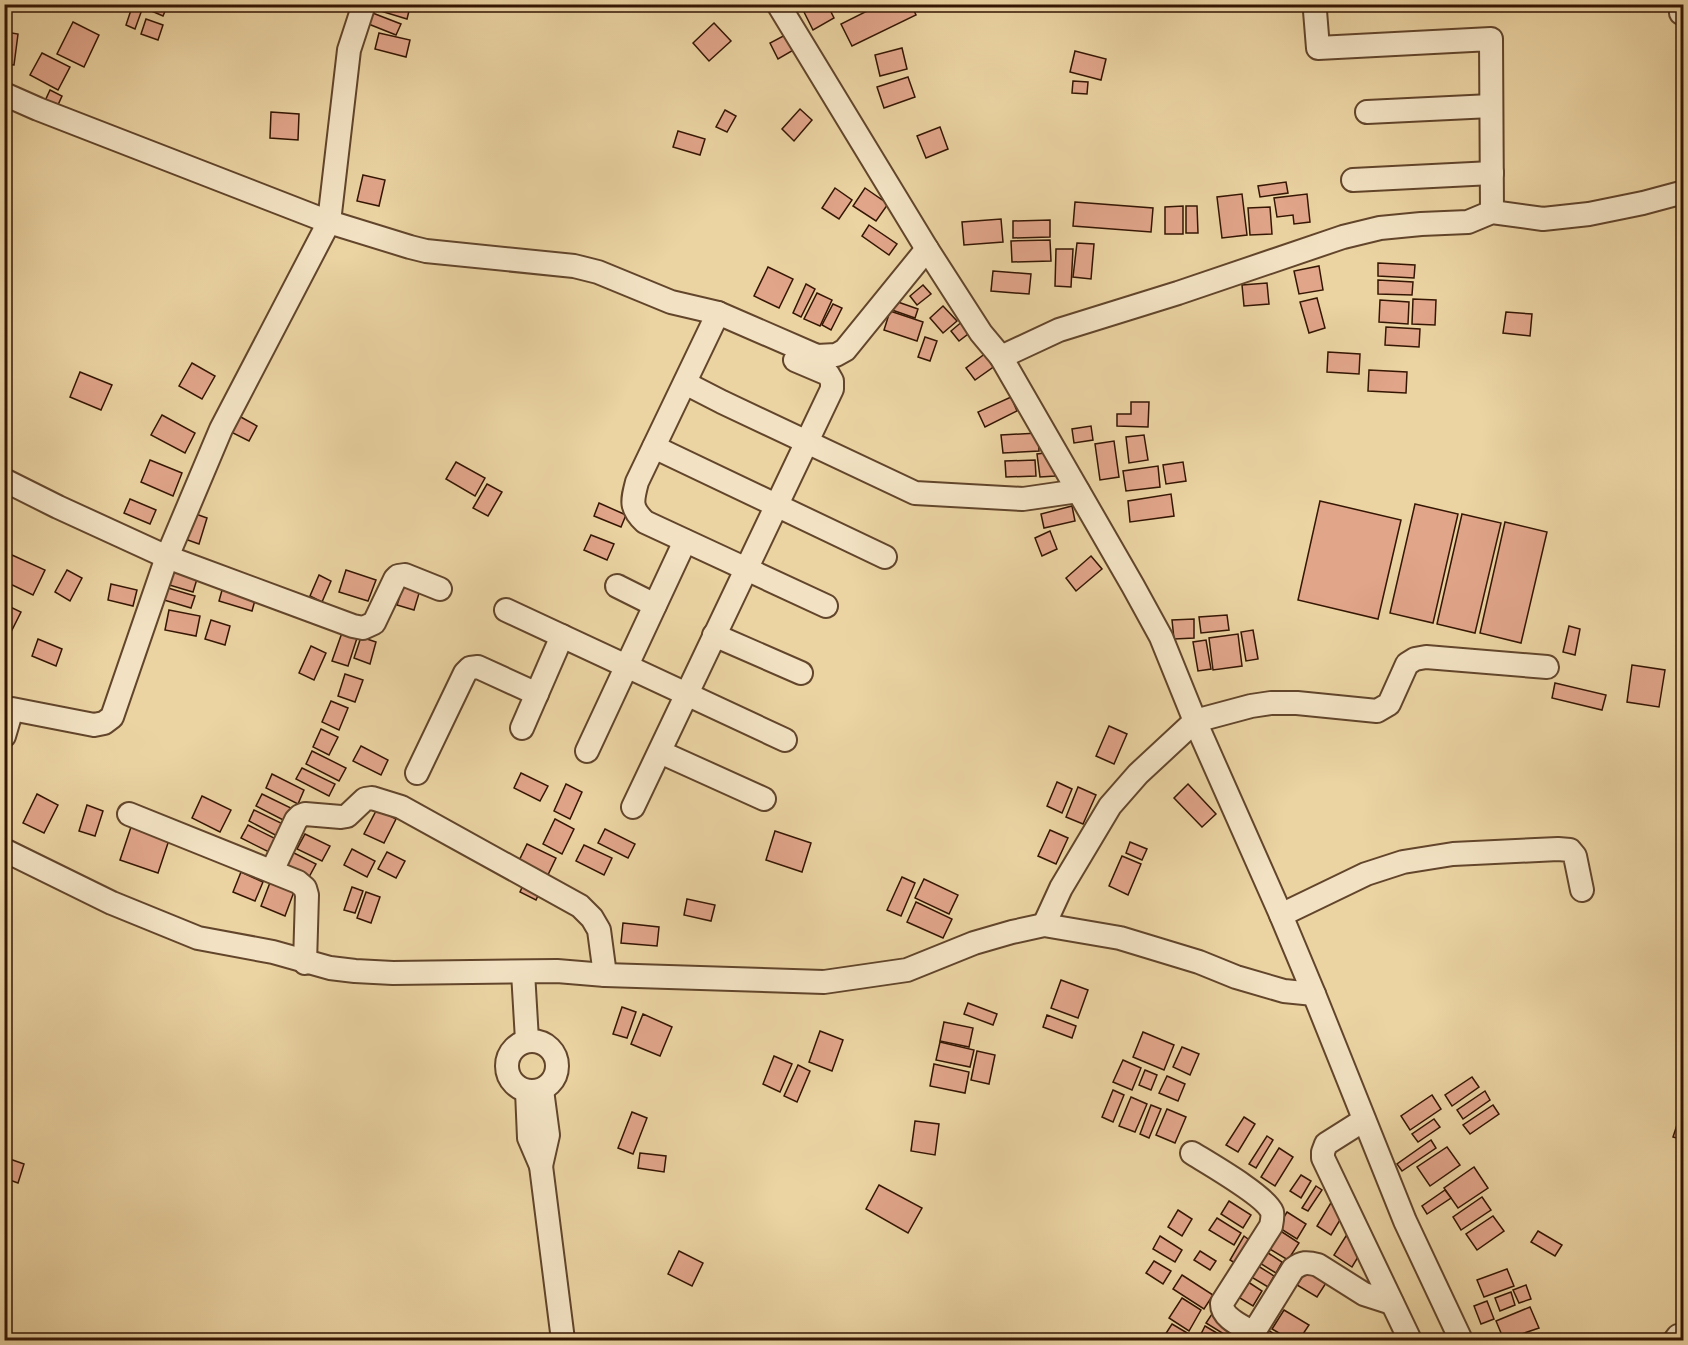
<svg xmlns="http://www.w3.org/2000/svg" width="1688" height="1345" viewBox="0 0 1688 1345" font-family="'Libre Caslon Text',serif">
<rect width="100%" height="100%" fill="#ebd3a2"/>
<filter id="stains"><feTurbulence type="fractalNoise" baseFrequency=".00333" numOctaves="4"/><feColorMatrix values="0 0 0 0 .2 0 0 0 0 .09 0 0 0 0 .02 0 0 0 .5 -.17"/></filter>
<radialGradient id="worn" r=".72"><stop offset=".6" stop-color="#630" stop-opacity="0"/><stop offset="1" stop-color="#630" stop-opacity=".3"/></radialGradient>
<g fill="#e1a58a" stroke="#351603" stroke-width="1.5">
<polygon points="133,4 144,4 135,29 126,25"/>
<polygon points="149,4 168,4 163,16 147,9"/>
<polygon points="375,4 388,4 409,11 407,19 374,9"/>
<polygon points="800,4 827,4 834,18 813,30"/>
<polygon points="881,4 911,4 916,15 852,46 841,24"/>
<polygon points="370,12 401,24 396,35 366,23"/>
<polygon points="146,19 163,25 158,40 141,34"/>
<polygon points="73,22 99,35 84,67 57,54"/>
<polygon points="714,23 731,41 709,61 693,43"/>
<polygon points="6,32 18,34 14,65 4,64"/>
<polygon points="379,33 410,40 406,57 375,49"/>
<polygon points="789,33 797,48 778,59 770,43"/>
<polygon points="902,48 907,69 880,76 875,55"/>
<polygon points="1075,51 1106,59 1101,80 1070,72"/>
<polygon points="42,53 70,67 58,90 30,75"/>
<polygon points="908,77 915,97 884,108 877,87"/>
<polygon points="1073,81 1088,82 1087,94 1072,93"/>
<polygon points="50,90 62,96 57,107 45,101"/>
<polygon points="800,109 812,120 794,141 782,129"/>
<polygon points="725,110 736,116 727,132 716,127"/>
<polygon points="271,112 299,114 298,140 270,138"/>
<polygon points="940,127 948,149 926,158 917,136"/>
<polygon points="678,131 705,139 700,155 673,147"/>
<polygon points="363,175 385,180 379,206 357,201"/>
<polygon points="1286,182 1288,193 1260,197 1258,186"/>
<polygon points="835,188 852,200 839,219 822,208"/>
<polygon points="865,188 888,204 876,221 853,206"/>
<polygon points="1242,194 1247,235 1222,238 1217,197"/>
<polygon points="1307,194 1310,222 1294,224 1293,215 1277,217 1274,198"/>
<polygon points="1075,202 1153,208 1151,232 1073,226"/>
<polygon points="1183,206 1183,234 1165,234 1165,207"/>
<polygon points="1186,206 1197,206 1198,233 1186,233"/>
<polygon points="1270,207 1272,234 1250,235 1248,208"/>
<polygon points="1001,219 1003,242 964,245 962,222"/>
<polygon points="1050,220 1050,237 1013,238 1013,221"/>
<polygon points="869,225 897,244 889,255 862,236"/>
<polygon points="1050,240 1051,261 1012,262 1011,241"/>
<polygon points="1077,243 1094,244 1091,279 1073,277"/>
<polygon points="1056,249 1073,249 1071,287 1055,286"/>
<polygon points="1378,263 1415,265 1414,278 1378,276"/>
<polygon points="1319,266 1323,290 1299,294 1294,271"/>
<polygon points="768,267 793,279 779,308 754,296"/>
<polygon points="993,271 1031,274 1029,294 991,291"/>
<polygon points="1378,280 1413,282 1412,295 1378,294"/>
<polygon points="1267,283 1269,304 1244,306 1242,285"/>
<polygon points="806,284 815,289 801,317 793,313"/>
<polygon points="923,285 931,294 917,305 910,296"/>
<polygon points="817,293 832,300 820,326 804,319"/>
<polygon points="1317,298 1325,328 1309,333 1300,302"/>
<polygon points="1413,299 1436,300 1435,325 1412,324"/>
<polygon points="1380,300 1409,302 1408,324 1379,322"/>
<polygon points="895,301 918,309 915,318 892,310"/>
<polygon points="833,304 842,308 831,330 822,325"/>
<polygon points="943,306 957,321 943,333 930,318"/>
<polygon points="890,311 923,322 917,341 884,330"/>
<polygon points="1506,312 1532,314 1530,336 1503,333"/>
<polygon points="964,320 972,331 959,341 951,331"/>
<polygon points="1386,327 1420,329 1419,347 1385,345"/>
<polygon points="925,337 937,341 930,361 918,357"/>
<polygon points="990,350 999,363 975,380 966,368"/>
<polygon points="1328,352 1360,354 1359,374 1327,372"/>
<polygon points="192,363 215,376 202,399 179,386"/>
<polygon points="1369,370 1407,372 1406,393 1368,391"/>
<polygon points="80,372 112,385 101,410 70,397"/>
<polygon points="1011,397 1017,411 985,427 978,412"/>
<polygon points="1131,402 1149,402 1148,427 1117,426 1117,414 1131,414"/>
<polygon points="162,415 195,433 185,453 151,435"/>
<polygon points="239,416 257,426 249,441 231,432"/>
<polygon points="1091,426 1093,440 1074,443 1072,429"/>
<polygon points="1038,433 1039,451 1003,453 1001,435"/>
<polygon points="1144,435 1148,460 1129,463 1126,437"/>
<polygon points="1114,441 1119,477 1100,480 1095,444"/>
<polygon points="1053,452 1055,476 1040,477 1037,454"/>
<polygon points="150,460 182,473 173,496 141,482"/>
<polygon points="1035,460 1036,476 1006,477 1005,461"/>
<polygon points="456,462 485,478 475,496 446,479"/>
<polygon points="1183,462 1186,481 1166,484 1163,465"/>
<polygon points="1158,466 1160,487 1126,491 1123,471"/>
<polygon points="487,484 502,492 488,516 473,508"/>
<polygon points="1171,494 1174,516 1130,522 1128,501"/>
<polygon points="130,499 156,510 150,524 124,513"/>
<polygon points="1320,501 1401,520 1378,619 1298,600"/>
<polygon points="599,503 626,515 621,527 594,516"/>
<polygon points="1415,504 1458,514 1433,623 1390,613"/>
<polygon points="1072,506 1075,521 1044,528 1041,514"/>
<polygon points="193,513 207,518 199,544 185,539"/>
<polygon points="1462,514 1501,523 1475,633 1437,624"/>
<polygon points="1505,522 1547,532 1521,643 1480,633"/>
<polygon points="1050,531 1057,549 1042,556 1035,538"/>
<polygon points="591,535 614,544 607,560 584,550"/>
<polygon points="12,555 45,570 33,595 4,581 4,571"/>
<polygon points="1091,556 1102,569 1076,591 1066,578"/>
<polygon points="67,570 82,578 70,601 55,592"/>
<polygon points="169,570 197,579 193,592 166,584"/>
<polygon points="346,570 376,580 368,601 339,592"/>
<polygon points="319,575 331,581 322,602 310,596"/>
<polygon points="224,583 257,593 252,611 219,601"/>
<polygon points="111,584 137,590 133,606 108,600"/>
<polygon points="404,584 420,590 414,610 397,605"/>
<polygon points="168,588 195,596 191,608 164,600"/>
<polygon points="4,604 21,612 4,646"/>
<polygon points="169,610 200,616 196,636 165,630"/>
<polygon points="1227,615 1229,630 1201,633 1199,617"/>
<polygon points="1194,619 1194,638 1174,639 1172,620"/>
<polygon points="211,620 230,626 225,645 205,639"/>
<polygon points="1569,626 1580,629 1575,655 1563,652"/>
<polygon points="343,630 358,635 348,666 332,661"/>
<polygon points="1253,630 1258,659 1246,661 1241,632"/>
<polygon points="1238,634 1242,666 1213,670 1209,638"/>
<polygon points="361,637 376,642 370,664 354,658"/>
<polygon points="38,639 62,649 56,666 32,656"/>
<polygon points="1206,640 1211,669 1198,671 1193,642"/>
<polygon points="311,646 326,653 314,680 299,673"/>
<polygon points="1632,665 1665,670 1659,707 1627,702"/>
<polygon points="345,674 363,680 355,702 338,696"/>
<polygon points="1555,683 1606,695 1602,710 1552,698"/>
<polygon points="331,701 348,708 339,730 322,722"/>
<polygon points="1109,726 1127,734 1114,764 1096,756"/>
<polygon points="321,729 338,737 329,755 313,747"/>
<polygon points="361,746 388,760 381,775 353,761"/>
<polygon points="312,751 346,768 339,781 306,764"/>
<polygon points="302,768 335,784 329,796 296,779"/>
<polygon points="521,773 548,786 540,801 514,788"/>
<polygon points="272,774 304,790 298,804 266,788"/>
<polygon points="1057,782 1072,789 1062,813 1047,806"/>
<polygon points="566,784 582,792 570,819 554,811"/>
<polygon points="1188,784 1216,814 1202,827 1174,798"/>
<polygon points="1078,787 1096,795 1083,824 1066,817"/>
<polygon points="37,794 58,805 44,833 23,823"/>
<polygon points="262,794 295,810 289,823 256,806"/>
<polygon points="202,796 231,810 220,832 192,818"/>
<polygon points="87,805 103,811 95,836 79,831"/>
<polygon points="377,809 396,819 384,843 364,834"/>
<polygon points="254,810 285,825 279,837 249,821"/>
<polygon points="555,819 574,829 562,854 543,844"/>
<polygon points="132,824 170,837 158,873 120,860"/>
<polygon points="248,825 278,840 271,853 241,838"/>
<polygon points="605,829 635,844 628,858 598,843"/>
<polygon points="1050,830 1068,838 1056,864 1038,856"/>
<polygon points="775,831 811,843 802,872 766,860"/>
<polygon points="305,834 330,846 322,861 297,849"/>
<polygon points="1130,842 1147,849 1142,860 1126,853"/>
<polygon points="527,844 556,858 545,881 516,867"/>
<polygon points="584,845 612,858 604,875 576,861"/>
<polygon points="352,849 375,861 367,877 344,865"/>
<polygon points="292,852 316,864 309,877 285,865"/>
<polygon points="387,852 405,861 396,878 378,869"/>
<polygon points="1122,856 1141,864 1128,895 1109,886"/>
<polygon points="241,872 263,882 255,901 233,892"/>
<polygon points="902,877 915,883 901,916 887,910"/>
<polygon points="924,879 958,895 949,914 915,898"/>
<polygon points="271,880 295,889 285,916 261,906"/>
<polygon points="525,881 541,889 536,900 520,892"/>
<polygon points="352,887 363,891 355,913 344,910"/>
<polygon points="366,892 380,897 371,923 357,918"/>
<polygon points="687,899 715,905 711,921 684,915"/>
<polygon points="916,902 952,919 943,938 907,922"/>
<polygon points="623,923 659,927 657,946 621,943"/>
<polygon points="1061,980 1088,990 1078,1018 1051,1008"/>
<polygon points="968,1003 997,1014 993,1025 964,1014"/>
<polygon points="622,1007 636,1012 627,1038 613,1034"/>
<polygon points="643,1014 672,1027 660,1056 631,1044"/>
<polygon points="1047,1015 1076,1026 1072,1038 1043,1027"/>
<polygon points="944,1022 973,1028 969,1047 940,1041"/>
<polygon points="820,1031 843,1040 832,1071 809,1062"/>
<polygon points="1143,1032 1174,1045 1164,1070 1133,1057"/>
<polygon points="940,1042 974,1050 970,1067 936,1060"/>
<polygon points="1182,1047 1199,1054 1190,1075 1173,1067"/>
<polygon points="977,1051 995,1055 989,1084 971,1080"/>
<polygon points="774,1056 792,1064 780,1092 763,1084"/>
<polygon points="1123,1060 1141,1068 1132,1090 1113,1082"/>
<polygon points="934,1064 969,1072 965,1093 930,1086"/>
<polygon points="798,1065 810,1071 797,1102 784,1096"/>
<polygon points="1145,1070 1157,1075 1151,1090 1139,1085"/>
<polygon points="1167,1076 1185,1084 1178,1101 1159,1093"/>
<polygon points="1472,1077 1479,1087 1452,1106 1445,1095"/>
<polygon points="1113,1090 1124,1095 1113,1122 1102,1117"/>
<polygon points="1485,1091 1490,1100 1463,1119 1457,1110"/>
<polygon points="1432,1095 1441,1109 1410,1130 1401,1116"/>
<polygon points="1131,1097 1147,1104 1135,1132 1119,1126"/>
<polygon points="1151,1105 1161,1109 1149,1138 1140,1134"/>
<polygon points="1493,1105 1499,1114 1470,1134 1463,1125"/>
<polygon points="1167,1109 1186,1117 1175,1143 1156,1135"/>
<polygon points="632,1112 647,1118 633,1154 618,1148"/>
<polygon points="1681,1113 1684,1114 1684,1140 1673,1137"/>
<polygon points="1244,1117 1255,1124 1238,1152 1226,1145"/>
<polygon points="1434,1119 1440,1127 1418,1142 1412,1134"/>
<polygon points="915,1121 939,1124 935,1155 911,1151"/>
<polygon points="1267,1136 1273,1140 1256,1168 1249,1164"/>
<polygon points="1431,1140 1436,1148 1402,1171 1397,1164"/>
<polygon points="1447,1147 1460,1165 1430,1186 1417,1167"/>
<polygon points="1279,1148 1293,1157 1275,1186 1261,1177"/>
<polygon points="640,1153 666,1156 664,1172 638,1168"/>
<polygon points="7,1158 24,1164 18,1183 4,1178 4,1165"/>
<polygon points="1474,1167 1488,1188 1458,1208 1444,1188"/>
<polygon points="1301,1175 1311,1181 1301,1198 1290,1191"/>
<polygon points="879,1185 922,1208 908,1233 866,1209"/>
<polygon points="1316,1186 1322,1190 1308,1211 1302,1208"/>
<polygon points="1445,1190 1451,1198 1427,1214 1422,1206"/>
<polygon points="1482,1197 1491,1210 1461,1230 1453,1217"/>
<polygon points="1229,1201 1251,1215 1243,1228 1221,1214"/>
<polygon points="1332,1201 1346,1210 1331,1235 1317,1226"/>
<polygon points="1178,1210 1192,1219 1182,1236 1168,1227"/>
<polygon points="1287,1212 1306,1224 1297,1239 1278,1227"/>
<polygon points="1493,1216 1504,1231 1477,1250 1466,1234"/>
<polygon points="1217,1218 1241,1233 1234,1245 1209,1230"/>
<polygon points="1279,1230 1299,1243 1288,1260 1268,1248"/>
<polygon points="1538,1231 1562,1245 1555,1256 1531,1242"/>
<polygon points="1160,1236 1182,1250 1175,1262 1153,1249"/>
<polygon points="1244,1236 1252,1242 1238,1265 1230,1260"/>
<polygon points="1346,1236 1364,1247 1352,1267 1334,1255"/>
<polygon points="1262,1249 1282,1262 1276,1273 1255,1260"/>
<polygon points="679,1251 703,1263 692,1286 668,1274"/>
<polygon points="1200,1251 1216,1261 1210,1270 1194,1260"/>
<polygon points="1154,1261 1171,1271 1163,1284 1146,1273"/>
<polygon points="1255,1264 1274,1276 1268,1287 1248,1275"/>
<polygon points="1507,1269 1514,1286 1484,1297 1477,1280"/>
<polygon points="1306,1271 1326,1283 1317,1297 1297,1285"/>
<polygon points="1182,1275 1213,1295 1204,1309 1173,1289"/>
<polygon points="1239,1276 1262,1291 1253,1306 1230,1292"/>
<polygon points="1526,1285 1531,1299 1519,1303 1513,1290"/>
<polygon points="1511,1292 1515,1305 1500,1311 1495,1298"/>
<polygon points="1182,1298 1201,1310 1189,1331 1169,1318"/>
<polygon points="1487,1301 1494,1319 1481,1324 1474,1306"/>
<polygon points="1530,1307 1539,1328 1504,1340 1496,1321"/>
<polygon points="1284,1310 1309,1325 1299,1340 1291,1340 1272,1329"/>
<polygon points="1212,1314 1232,1327 1227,1336 1206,1323"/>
<polygon points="1172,1324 1189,1334 1185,1340 1167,1340 1163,1338"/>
<polygon points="1205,1326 1222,1336 1219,1340 1207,1340 1200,1336"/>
<polygon points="1266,1329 1285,1340 1259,1340"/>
</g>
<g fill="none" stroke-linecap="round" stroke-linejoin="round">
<defs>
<g id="minor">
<polyline points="778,4 927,249 981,333 1001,357 1133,586 1161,637 1195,721 1281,915 1314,994 1405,1221 1461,1340"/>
<polyline points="1317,4 1315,11 1318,48 1491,39 1492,212"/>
<polyline points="1681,13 1684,11"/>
<polyline points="4,94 38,109 329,222 410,247 426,251 574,266 598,272 671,302 718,313"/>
<polyline points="1367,112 1491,106"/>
<polyline points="1353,180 1492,173"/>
<polyline points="1001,357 1059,330 1178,293 1343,237 1380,228 1421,224 1468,222 1492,212 1543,219 1589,214 1643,203 1684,192"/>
<polyline points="685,383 722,402 915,493 1023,499 1078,491"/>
<polyline points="654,447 885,557"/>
<polyline points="4,480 58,507 167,557 353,626 363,628 374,623 395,579 398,576 405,575 440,589"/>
<polyline points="617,586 655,605"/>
<path d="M826,606L645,522C630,508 632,501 637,482L718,313L817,356L836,355L845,350L927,249"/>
<polyline points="506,610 785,740"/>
<polyline points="714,635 801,673"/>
<polyline points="522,728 562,636"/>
<polyline points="4,736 12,709 94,725 104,723 112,717 167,557 221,429 329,222 349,50 364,4"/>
<polyline points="587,751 685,541"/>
<polyline points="660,752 764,799"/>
<polyline points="417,773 465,673 470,668 478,667 537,694"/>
<polyline points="633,807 832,389 832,381 828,374 795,360"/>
<polyline points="129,814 298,882 305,888 307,895 305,963"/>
<polyline points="4,850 112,903 198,938 273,952 330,968 355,971 393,973 557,971 605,975 824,982 907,970 974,943 1012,932 1044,925 1120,938 1199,962 1236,977 1284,991 1314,994"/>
<polyline points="272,871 296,820 300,816 305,814 341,817 347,816 365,799 372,798 401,807 580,906 592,918 599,930 605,975"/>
<polyline points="1281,915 1366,874 1403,862 1453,854 1558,849 1570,850 1575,856 1582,890"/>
<polyline points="1044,925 1061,888 1110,806 1138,774 1195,721 1251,706 1271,703 1297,703 1377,711 1389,704 1407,664 1415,659 1426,657 1547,667"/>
<polyline points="523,972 527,1040"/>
<circle cx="532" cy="1066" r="25"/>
<polyline points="527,1091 529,1138 541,1166 563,1340"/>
<polyline points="1364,1120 1326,1144 1323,1152 1323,1158 1410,1340"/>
<path d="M1192,1153C1208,1163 1266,1196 1272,1212C1273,1216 1272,1221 1271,1226L1222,1303C1221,1318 1242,1326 1254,1333"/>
<polyline points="541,1166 548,1135 542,1090"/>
<path d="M1249,1340L1293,1269C1302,1262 1307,1262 1318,1265L1364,1294L1392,1303"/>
<polyline points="1675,1340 1678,1336"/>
</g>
</defs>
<use href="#minor" stroke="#62452b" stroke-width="26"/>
<use href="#minor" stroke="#f2e2c3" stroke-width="22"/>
</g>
<rect width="1688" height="1345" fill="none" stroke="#ebd3a2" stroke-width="24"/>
<rect x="6" y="6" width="1676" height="1333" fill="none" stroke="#351603" stroke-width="3"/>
<rect x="12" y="12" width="1664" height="1321" fill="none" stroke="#351603" stroke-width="1.5"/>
<rect width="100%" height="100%" filter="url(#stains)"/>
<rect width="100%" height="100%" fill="url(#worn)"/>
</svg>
